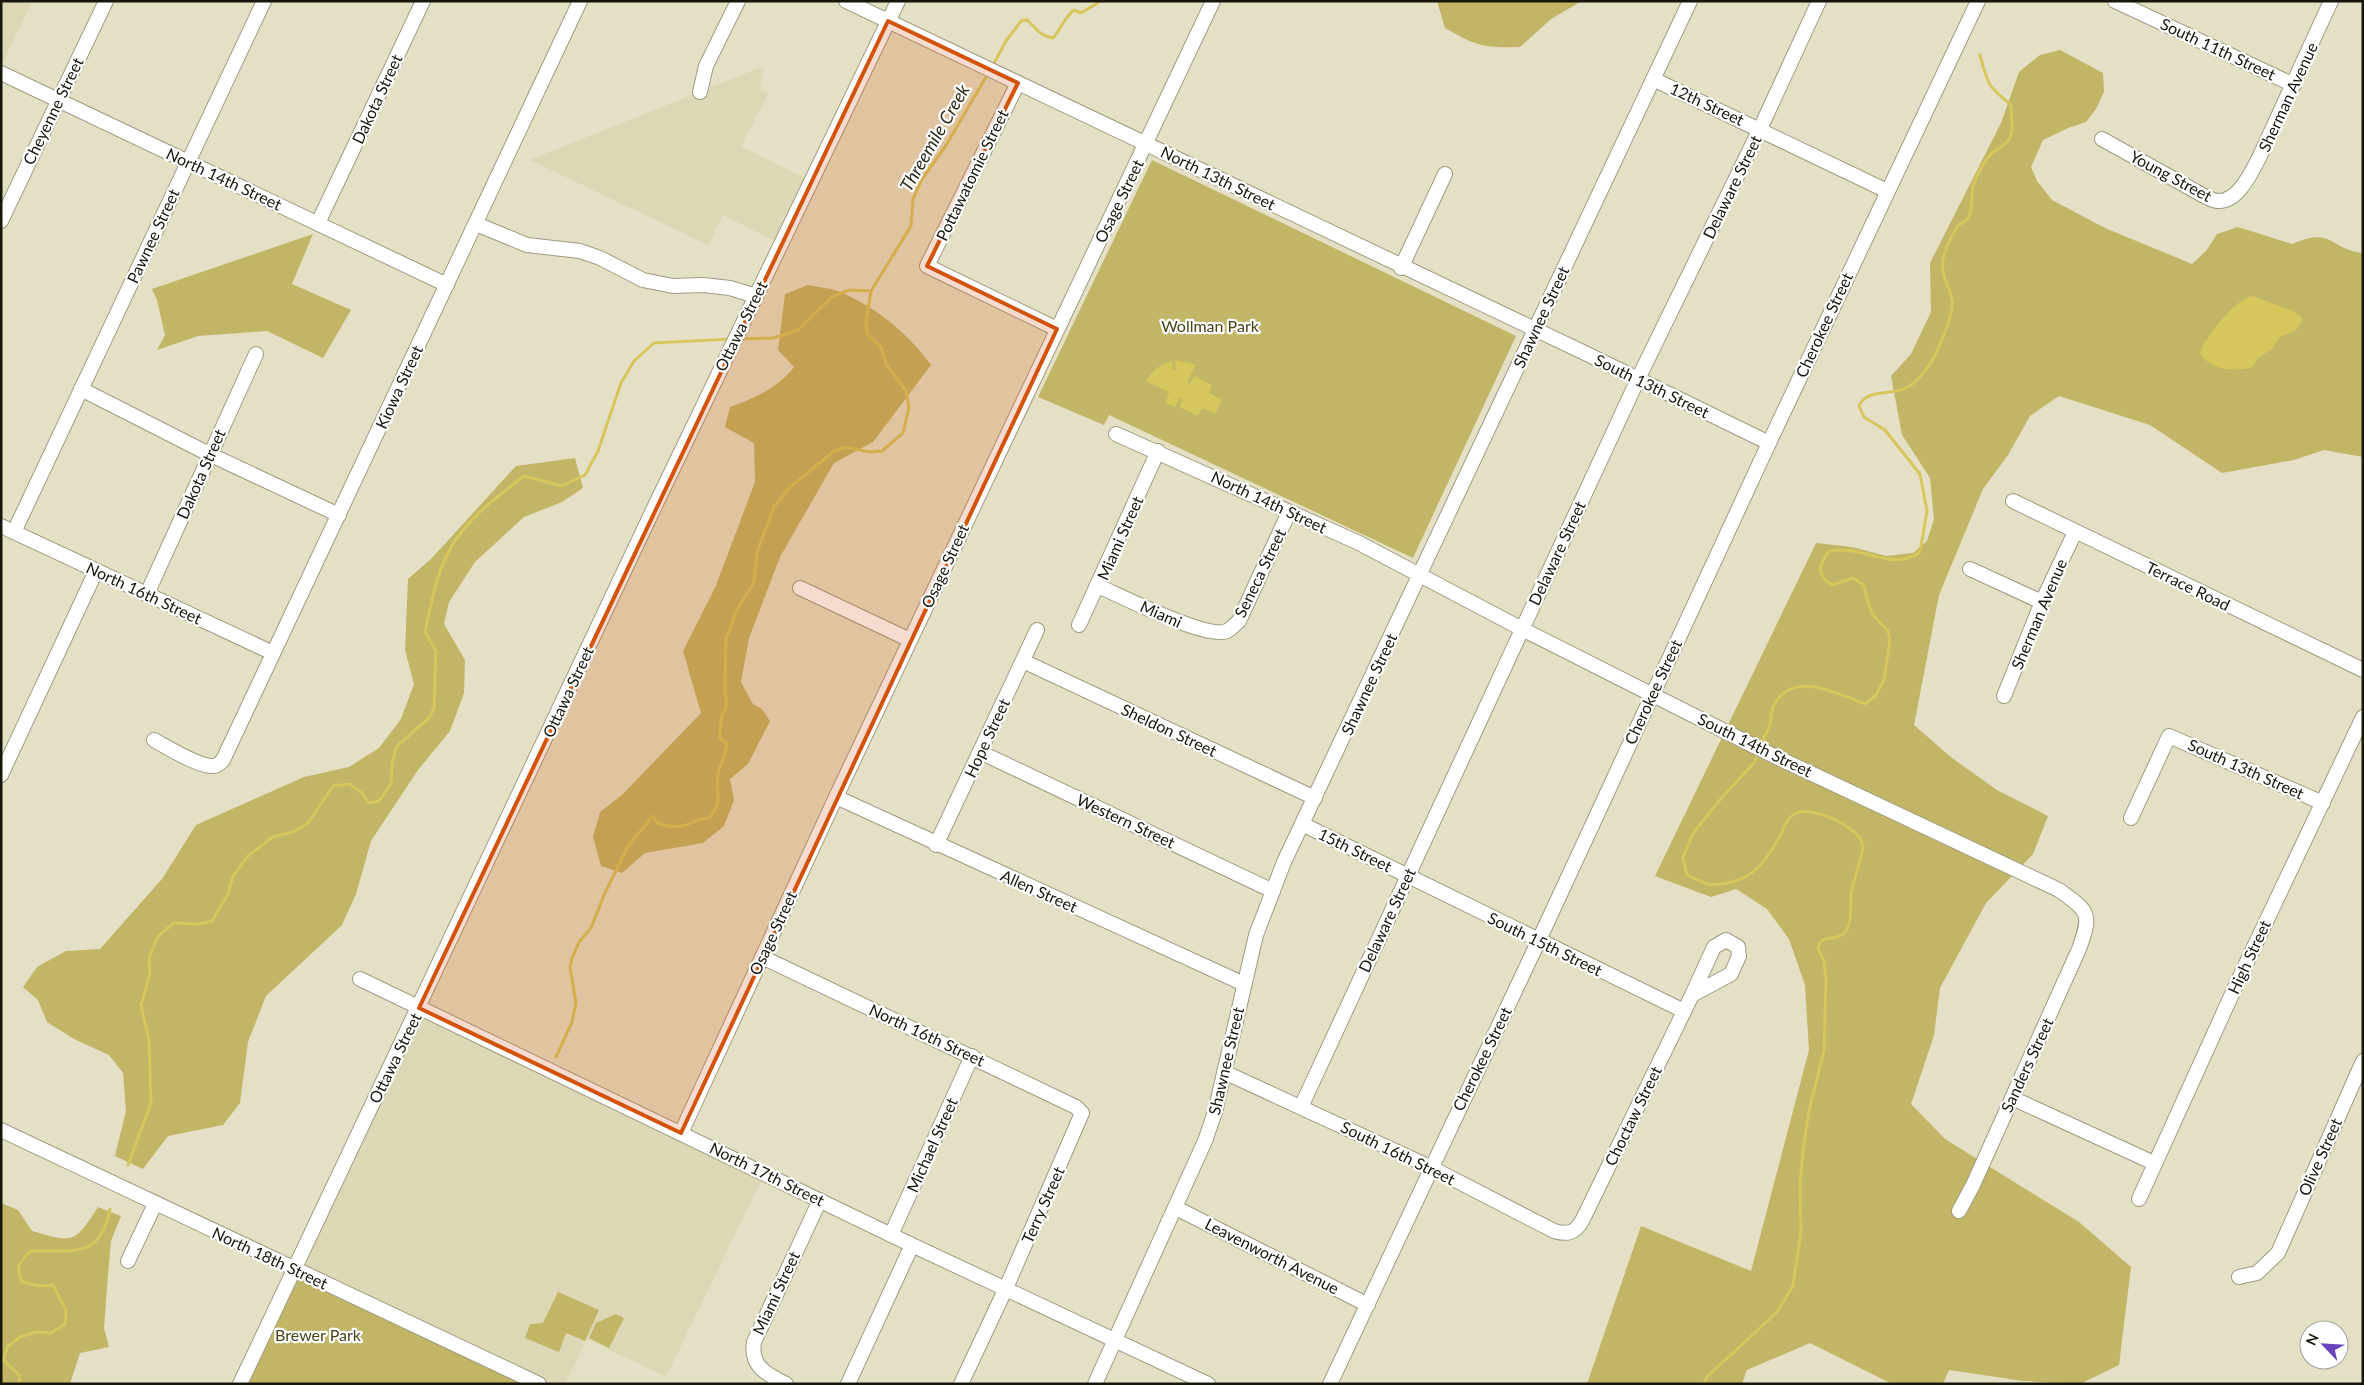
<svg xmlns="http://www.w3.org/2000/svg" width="2364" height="1385" viewBox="0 0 2364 1385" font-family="Lato,sans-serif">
<rect width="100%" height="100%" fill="#e4e0c5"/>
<g fill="#dcd7b4">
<polygon points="1,1 24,1 31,4 1,66"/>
<polygon points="764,66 760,88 768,94 741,146 811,181 781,244 723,215 708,245 530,160"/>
<polygon points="419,1008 765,1173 666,1377 587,1339 565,1384 539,1384 294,1270"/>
</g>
<g fill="#c1b566">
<path d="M1437,1H1580V2L1551,19L1520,47C1484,48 1476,46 1445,28Z"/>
<path d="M2060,50L2103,73L2104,92L2096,109L2086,122L2068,128L2043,140L2031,167L2037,181L2052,200L2105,228L2192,264L2206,251L2217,234L2238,227L2292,244C2334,226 2328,249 2363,253V457L2324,450L2294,460L2222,473L2150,425L2059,396L2030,416L2008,455L1983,489L1939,595L1914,725L1952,758L1997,790L2048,816L2033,854L1986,903L1940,988L1934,1035L1911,1104L1945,1139L2079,1222L2131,1267L2119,1365L2080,1384L2023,1381L1949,1370L1943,1384H1892L1810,1343L1747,1370L1742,1384H1587L1641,1226L1751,1271L1809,1050L1805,985L1789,939L1767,909L1736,889L1711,897L1655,876L1816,543L1852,547L1886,556L1913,553L1927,541L1934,519L1930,478L1902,435L1891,376L1911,354L1931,312L1930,263L2001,123L2019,72L2040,55Z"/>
<polygon points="1152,160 1516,336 1413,558 1109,415 1104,425 1038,397"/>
<polygon points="313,234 292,284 351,310 323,358 267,331 198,336 157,350 165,335 157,300 152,289"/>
<path d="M808,285C817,287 829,288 838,291C876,307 908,333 931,365L873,442L834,463L780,557L749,638L741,682L753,704L762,709L770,721L748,764L730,779L734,800L724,826L703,843L645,853L622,873L601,866L593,837L600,812L622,795L701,713L683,651L715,588L755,482L754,443L725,427L730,407C755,398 778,388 794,367L778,350L785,294Z"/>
<polygon points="575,458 583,488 562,502 524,517 475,562 449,602 444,624 465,660 464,693 450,731 418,770 371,841 356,894 342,925 266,996 248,1042 240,1103 223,1125 168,1136 143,1169 115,1156 126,1111 123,1073 109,1055 74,1039 47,1022 38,1000 23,987 37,967 66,951 100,949 162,879 196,825 304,777 349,767 379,748 401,719 414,684 405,650 408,579 432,558 516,466"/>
<path d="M1,1203L18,1210L32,1231C74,1243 74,1244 98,1207L121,1216L111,1241L108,1274L104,1328L109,1347L80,1353L70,1384H1Z"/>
<polygon points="294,1270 539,1384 240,1384"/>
<polygon points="558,1292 599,1310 585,1341 566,1333 559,1352 525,1338 530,1324 543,1323"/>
<polygon points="616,1314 624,1318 609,1348 589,1338 596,1323"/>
</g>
<g fill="#d5c65d">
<path d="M2252,296L2291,310L2302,317V321L2296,330L2280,337L2272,349L2257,359L2253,367C2235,372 2210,371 2200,353C2204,338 2236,298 2252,296Z"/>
<path d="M1175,360L1196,364L1187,383L1190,384L1194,376L1212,385L1209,393L1222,400L1215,414L1202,408L1198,416L1179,407L1183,399L1180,398L1175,407L1165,403L1168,396L1166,395L1170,393L1146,381C1152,371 1160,364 1172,361L1173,370H1176Z"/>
</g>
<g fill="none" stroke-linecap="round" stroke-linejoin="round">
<g stroke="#d5c65d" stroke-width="3">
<path d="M992,67L1006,41L1021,21L1027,20C1036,28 1040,36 1053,38C1061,29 1064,18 1074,10L1081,13L1101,1"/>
<polyline points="740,339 773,338 798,330 832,297 849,290 871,291 911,226 913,199 922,179 945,147 989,72"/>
<path d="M1761,745C1763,738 1767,733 1769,727C1772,720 1770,712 1774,705C1793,669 1838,694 1865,704L1876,695L1884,680L1890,640L1888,631L1873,615L1868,603L1864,585L1853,578L1832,585C1816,575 1818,566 1829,551C1834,551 1839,550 1844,550C1871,551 1895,570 1920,552L1927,511L1920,474L1885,430L1864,417L1859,406C1867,388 1890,396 1906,388C1915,384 1922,375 1928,367C1936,356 1955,313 1952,300C1950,286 1940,275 1943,260C1945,250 1952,233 1959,225C1961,223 1965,222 1968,219C1974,210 1970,196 1973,186C1977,175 1984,161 1992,153C2001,146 2010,144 2012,131C2013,123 2011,113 2011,105C1987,85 1988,85 1980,55"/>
<path d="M556,1057L572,1022L576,1003L570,967L572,958L579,942L591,928L604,895L628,846L653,816L657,823C666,826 677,828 686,825C695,822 699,818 709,818C726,800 713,790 719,770C722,760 726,754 727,744L719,737L722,715L727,705L725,689L726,639L737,610L754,582L757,552L774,507L789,488L833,452L845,447L870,452L882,451L903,433L909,407L906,391L886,364L881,347L867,334L866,321L871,291"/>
<path d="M128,1165L151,1103L149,1040L141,1005L150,974L149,958L158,936L174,923L199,924L212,921L228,894L233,876L248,856L273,837L293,832L308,823L333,786L349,784L362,793L369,803L379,801L391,784L392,763L397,746L429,718L434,708L436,651L425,632C431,606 435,579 447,555C463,521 496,498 524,476L562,486L585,475L598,451L621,383L634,361L654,343L731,339"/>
<path d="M20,1384L19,1375L3,1360L8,1346L20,1337L36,1332L51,1333L65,1324L66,1310L53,1285L40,1286L22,1282C15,1267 19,1262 31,1251C71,1249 100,1261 110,1209"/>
<path d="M1704,1384L1707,1377L1777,1312L1793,1286L1801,1231L1800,1185L1803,1150L1809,1110L1824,1050L1826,980L1824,961L1818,949L1820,942C1826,937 1830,939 1837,937C1854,932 1850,911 1851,897C1851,886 1864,851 1863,846C1860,827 1814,806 1796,813C1786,818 1784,829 1779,838C1765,861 1755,878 1727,883C1721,884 1714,886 1708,884C1701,882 1694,878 1687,875L1683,857L1694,832L1724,795L1755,762L1758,753"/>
</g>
<defs>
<g id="minor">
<polyline points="846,1 1587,354 1769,443"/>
<polyline points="2115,1 2294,85"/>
<polyline points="1,73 447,285"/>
<polyline points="1653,79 1887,191"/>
<polyline points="1018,83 927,266 1057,329"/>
<polyline points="700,92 706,66 738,1"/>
<path d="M2102,139L2206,197C2209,198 2214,201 2218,201C2238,202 2251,173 2259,158L2331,1"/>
<polyline points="1,221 106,1"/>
<polyline points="318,223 423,1"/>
<polyline points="476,224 527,245 580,251 600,258 643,280 673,286 703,285 730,288 756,296"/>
<polyline points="1401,268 1445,174"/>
<polyline points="81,389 209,454 339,515"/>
<path d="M1116,434L1359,543L1522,629L1768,753L2059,890C2089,912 2092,913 2079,949L1973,1185L1959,1211"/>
<polyline points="2013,501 2363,670"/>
<polyline points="1,526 273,653"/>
<polyline points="14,532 264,1"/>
<polyline points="1970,569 2042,602"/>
<path d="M1098,586C1121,596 1207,640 1227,631C1231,629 1235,624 1239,621L1289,512"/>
<polyline points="800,588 910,640"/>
<polyline points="147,594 256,354"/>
<polyline points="1079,625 1158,451"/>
<polyline points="1023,661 1315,798"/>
<polyline points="2004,696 2042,602 2075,532"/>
<path d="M154,740C167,747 199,767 213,766C218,766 220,763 223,760L580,1"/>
<polyline points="980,752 1273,891"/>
<polyline points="1,775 96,571"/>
<polyline points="836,797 1244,984"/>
<polyline points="2131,818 2169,736 2323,803"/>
<polyline points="1302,824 1684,1011"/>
<polyline points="936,845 1037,630"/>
<polyline points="762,957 1076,1107 1082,1113 1006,1288 961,1384"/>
<polyline points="360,979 912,1245 1208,1384"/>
<path d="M1224,1072L1430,1167L1554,1231C1567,1235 1575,1233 1582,1221L1692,995L1731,974L1739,956L1738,947L1726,940L1714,947L1692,995"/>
<polyline points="2012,1098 2154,1163"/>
<polyline points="1301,1107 1638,379 1760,129 1819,1"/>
<polyline points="1,1130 539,1384"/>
<polyline points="681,1133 836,797 1213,1"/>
<polyline points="2139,1199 2237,983 2363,717"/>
<polyline points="1176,1208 1368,1305"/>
<polyline points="891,1235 972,1056"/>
<polyline points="128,1261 155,1204"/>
<polyline points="2239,1277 2257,1273 2278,1253 2363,1061"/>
<polyline points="240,1384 653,510 898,1"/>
<path d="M786,1384C766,1374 750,1366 754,1342L820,1200"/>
<polyline points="848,1384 912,1245"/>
<polyline points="1095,1384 1205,1141 1215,1112 1256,935 1284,862 1690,1"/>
<polyline points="1330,1384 1539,940 1769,443 1978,1"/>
</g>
</defs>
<use href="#minor" stroke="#9f9b81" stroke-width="16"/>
<use href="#minor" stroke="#fff" stroke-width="14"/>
</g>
<path fill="#d3520c" fill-opacity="0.2" stroke="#d3520c" stroke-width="4" stroke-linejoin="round" d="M888,21L1018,83L927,266L1057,329L681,1133L419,1008Z"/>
<g text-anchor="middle" stroke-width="4.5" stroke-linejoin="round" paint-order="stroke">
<g font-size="16" fill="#17160c" stroke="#fff">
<text transform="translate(2218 49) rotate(25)" y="6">South 11th Street</text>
<text transform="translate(2288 97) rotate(-65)" y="6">Sherman Avenue</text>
<text transform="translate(377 99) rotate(-65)" y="6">Dakota Street</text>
<text transform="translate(1707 104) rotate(25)" y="6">12th Street</text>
<text transform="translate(53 111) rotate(-64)" y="6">Cheyenne Street</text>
<text transform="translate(972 175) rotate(-64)" y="6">Pottawatomie Street</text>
<text transform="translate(2171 176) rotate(28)" y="6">Young Street</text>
<text transform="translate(1218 178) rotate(26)" y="6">North 13th Street</text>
<text transform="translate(224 179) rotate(25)" y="6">North 14th Street</text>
<text transform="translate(1732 187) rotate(-64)" y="6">Delaware Street</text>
<text transform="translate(1119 201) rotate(-64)" y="6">Osage Street</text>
<text transform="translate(153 236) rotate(-65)" y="6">Pawnee Street</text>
<text transform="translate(1541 317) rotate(-65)" y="6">Shawnee Street</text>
<text transform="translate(1824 325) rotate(-65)" y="6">Cherokee Street</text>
<text transform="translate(741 326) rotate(-64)" y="6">Ottawa Street</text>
<text transform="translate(1652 386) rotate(26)" y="6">South 13th Street</text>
<text transform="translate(399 387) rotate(-65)" y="6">Kiowa Street</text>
<text transform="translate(201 474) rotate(-66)" y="6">Dakota Street</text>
<text transform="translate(1269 502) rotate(25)" y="6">North 14th Street</text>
<text transform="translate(1120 538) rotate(-66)" y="6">Miami Street</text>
<text transform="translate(1557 553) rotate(-65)" y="6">Delaware Street</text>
<text transform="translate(945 566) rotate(-65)" y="6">Osage Street</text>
<text transform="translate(1260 573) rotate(-64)" y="6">Seneca Street</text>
<text transform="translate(2188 586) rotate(26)" y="6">Terrace Road</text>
<text transform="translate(144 593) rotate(25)" y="6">North 16th Street</text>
<text transform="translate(1161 614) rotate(24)" y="6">Miami</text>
<text transform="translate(2039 614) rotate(-67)" y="6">Sherman Avenue</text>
<text transform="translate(1369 684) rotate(-65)" y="6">Shawnee Street</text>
<text transform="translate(568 692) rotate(-65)" y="6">Ottawa Street</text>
<text transform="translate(1653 692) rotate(-65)" y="6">Cherokee Street</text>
<text transform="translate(1169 730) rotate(25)" y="6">Sheldon Street</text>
<text transform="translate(987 738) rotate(-65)" y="6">Hope Street</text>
<text transform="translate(1755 745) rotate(26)" y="6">South 14th Street</text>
<text transform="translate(2246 769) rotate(24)" y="6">South 13th Street</text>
<text transform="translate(1126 821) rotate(25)" y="6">Western Street</text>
<text transform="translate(1355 850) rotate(26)" y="6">15th Street</text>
<text transform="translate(1039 891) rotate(24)" y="6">Allen Street</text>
<text transform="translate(1387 920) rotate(-65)" y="6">Delaware Street</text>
<text transform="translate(773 933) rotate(-65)" y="6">Osage Street</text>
<text transform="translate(1545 944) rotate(26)" y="6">South 15th Street</text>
<text transform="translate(2249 957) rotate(-65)" y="6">High Street</text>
<text transform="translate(927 1035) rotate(25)" y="6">North 16th Street</text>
<text transform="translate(395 1058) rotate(-64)" y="6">Ottawa Street</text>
<text transform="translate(1482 1059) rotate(-64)" y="6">Cherokee Street</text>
<text transform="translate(1226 1061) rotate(-77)" y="6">Shawnee Street</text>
<text transform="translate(2027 1065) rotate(-65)" y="6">Sanders Street</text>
<text transform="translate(1633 1116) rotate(-64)" y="6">Choctaw Street</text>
<text transform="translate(932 1145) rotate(-66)" y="6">Michael Street</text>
<text transform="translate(1398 1153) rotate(26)" y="6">South 16th Street</text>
<text transform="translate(2320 1157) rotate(-66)" y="6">Olive Street</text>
<text transform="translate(767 1174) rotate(26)" y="6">North 17th Street</text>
<text transform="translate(1043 1205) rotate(-66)" y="6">Terry Street</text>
<text transform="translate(1272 1256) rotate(27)" y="6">Leavenworth Avenue</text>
<text transform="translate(270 1258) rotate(25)" y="6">North 18th Street</text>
<text transform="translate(776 1293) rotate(-65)" y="6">Miami Street</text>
</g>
<g font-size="16" fill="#494317" stroke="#fff">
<text x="1210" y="332">Wollman Park</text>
<text x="318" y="1341">Brewer Park</text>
</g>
<g font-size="18" font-style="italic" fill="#2c2a17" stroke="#fff">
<text transform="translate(935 138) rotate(-60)" y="6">Threemile Creek</text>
</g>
</g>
<rect width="2364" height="1385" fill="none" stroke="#17160c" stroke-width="5"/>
<g transform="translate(2324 1345) rotate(295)"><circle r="24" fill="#ffffff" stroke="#a2a29e"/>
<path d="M0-4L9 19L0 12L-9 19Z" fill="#6845bd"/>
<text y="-8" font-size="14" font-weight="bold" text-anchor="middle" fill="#17160c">N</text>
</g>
</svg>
